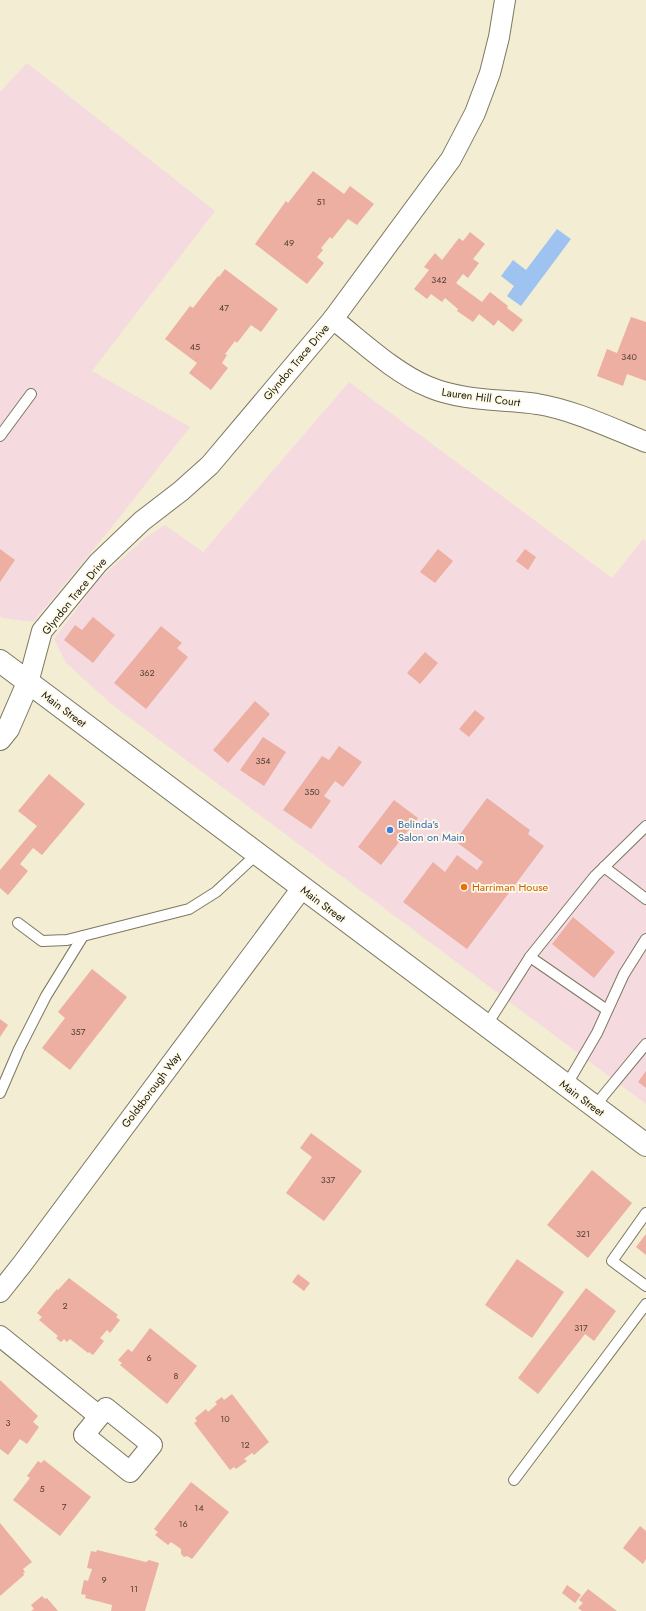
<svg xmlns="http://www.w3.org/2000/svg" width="646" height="1611" viewBox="0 0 646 1611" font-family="Jost,sans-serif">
<rect width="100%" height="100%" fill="#f3edd3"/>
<g fill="#f5dbe0">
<polygon points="27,63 215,211 92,371 190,427 112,527 33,622 2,618 0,616 0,92"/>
<polygon points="349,382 612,578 643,539 646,541 646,1104 110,703 66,663 54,639 99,579 145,538 165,525 203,552"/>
</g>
<polygon fill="#9fc3f0" points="557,229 571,239 521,306 507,296 514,286 501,276 513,260 526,270"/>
<g fill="#edafa1">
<polygon points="313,171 344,194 350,186 374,204 357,225 348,219 332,239 330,237 321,248 323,250 317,257 324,263 307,284 255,244 286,201 288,203"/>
<polygon points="470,232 485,244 473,259 479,263 468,278 463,274 456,283 482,302 490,292 508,306 507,308 523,320 513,332 498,320 494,326 479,314 473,322 457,311 458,309 445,298 442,302 431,294 427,299 414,289 429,270 424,267 435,253 442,260 459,238 463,241"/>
<polygon points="225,269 278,309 261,332 251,325 237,343 235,341 225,354 227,355 222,363 228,368 211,390 189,373 197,363 165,339 190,306 193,308 218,276 219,277"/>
<polygon points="631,317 646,322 646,381 627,374 623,386 597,376 607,349 617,353"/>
<polygon points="0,549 15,560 0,582"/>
<polygon points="438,549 453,561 435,583 420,572"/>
<polygon points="525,549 536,557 528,570 516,561"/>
<polygon points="93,617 115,635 93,663 64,640 75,625 82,630"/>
<polygon points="161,626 182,643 177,648 188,657 146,709 114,683"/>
<polygon points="425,652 438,663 420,684 407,673"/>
<polygon points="255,701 270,714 228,763 213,750"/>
<polygon points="475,710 485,718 469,737 459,729"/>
<polygon points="263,737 286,752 264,786 240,770"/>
<polygon points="339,746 362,762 343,787 335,781 324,796 331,801 311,829 283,810 322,756 329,760"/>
<polygon points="49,774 85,804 42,855 33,848 20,864 28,871 8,895 0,888 0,870 37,826 18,811"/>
<polygon points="487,798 530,830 528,834 544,846 467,949 403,902 433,862 445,872 457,855 477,870 483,862 455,841"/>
<polygon points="394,800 418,818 381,865 358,847"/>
<polygon points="573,917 615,952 594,978 552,944"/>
<polygon points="92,969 127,997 70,1070 42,1048 65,1018 58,1012"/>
<polygon points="0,1019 8,1025 0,1037"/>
<polygon points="646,1071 646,1088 638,1082"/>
<polygon points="311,1133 362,1171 324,1221 286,1193 312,1157 300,1148"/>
<polygon points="592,1170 632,1203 588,1258 547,1225"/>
<polygon points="646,1234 646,1255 636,1247"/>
<polygon points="517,1259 564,1292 532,1338 485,1305"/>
<polygon points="298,1274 310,1283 304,1291 292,1282"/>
<polygon points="69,1278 118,1315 116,1317 120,1320 110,1333 107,1330 100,1338 104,1341 93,1355 89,1352 88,1353 70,1339 67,1342 64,1339 61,1342 56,1338 58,1336 39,1320 42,1317 37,1313 57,1289 58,1290"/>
<polygon points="586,1288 616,1311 594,1341 585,1334 538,1394 518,1378"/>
<polygon points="150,1328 197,1366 167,1404 120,1365 122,1363 118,1360 128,1349 132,1352"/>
<polygon points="0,1380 38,1416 33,1422 39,1427 27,1444 20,1439 8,1455 0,1449"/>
<polygon points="232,1394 269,1442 254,1455 252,1453 244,1459 247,1461 236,1469 234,1467 230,1470 194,1423 197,1421 195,1418 206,1409 208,1412 217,1404 215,1402 222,1397 224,1400"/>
<polygon points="44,1460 91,1497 60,1536 13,1500 30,1478 27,1476 38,1461 41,1463"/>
<polygon points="191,1482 229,1512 192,1559 187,1556 184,1557 181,1554 181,1549 171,1542 168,1545 155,1535 158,1532 154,1529"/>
<polygon points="0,1523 32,1562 23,1569 25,1572 23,1573 24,1575 0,1596"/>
<polygon points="640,1526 646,1531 646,1559 643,1564 623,1548"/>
<polygon points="97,1550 146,1562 149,1560 159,1563 145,1611 111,1611 112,1605 85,1598 86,1595 81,1594 84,1580 88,1581 92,1569 87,1568 91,1551 96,1552"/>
<polygon points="567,1585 581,1595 575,1603 562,1593"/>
<polygon points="588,1589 617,1611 582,1611 578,1608 583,1603 579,1600"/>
<polygon points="42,1596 45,1599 47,1598 58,1611 31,1611 34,1609 31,1605"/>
</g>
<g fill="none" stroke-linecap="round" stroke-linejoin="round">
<defs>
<g id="service">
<polyline points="0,436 31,394"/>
<polyline points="604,867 646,899"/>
<polyline points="18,923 42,941 67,940 189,909 216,892 257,854"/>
<polyline points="530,957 595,876 646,826"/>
<polyline points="486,1026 530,957 607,1010"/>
<polyline points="566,1086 597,1033 624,974 646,939"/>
<polyline points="0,1093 19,1049 46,996 83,936"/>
<polyline points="594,1107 646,1044"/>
<polyline points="646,1213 612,1261 646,1286"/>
<polyline points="514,1480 646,1304"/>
</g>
<g id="minor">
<path d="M333,319C361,341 396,374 429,387C462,401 501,399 537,404C574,410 611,428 646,442"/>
<polyline points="28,683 42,631 98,563 142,521 181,491 210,465 333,319 451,159 475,113 490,73 499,37 505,0"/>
<polyline points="0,1292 23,1263 302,888"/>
<polyline points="0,1336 99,1416"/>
<polygon points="106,1408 152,1445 130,1472 84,1435"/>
</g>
<polyline id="tertiary" points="0,739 8,729 28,683"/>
<polyline id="primary" points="0,661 646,1145"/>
</defs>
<use href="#service" stroke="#7d7861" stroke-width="12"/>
<use href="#minor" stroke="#7d7861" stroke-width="22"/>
<use href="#tertiary" stroke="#7d7861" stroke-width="24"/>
<use href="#primary" stroke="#7d7861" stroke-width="24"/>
<use href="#service" stroke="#fff" stroke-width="10"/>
<use href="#minor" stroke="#fff" stroke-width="20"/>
<use href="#tertiary" stroke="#fff" stroke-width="22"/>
<use href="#primary" stroke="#fff" stroke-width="22"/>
</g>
<circle fill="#3f7fe0" stroke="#fffae6" stroke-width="1.5" cx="390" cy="830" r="4"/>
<circle fill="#e8710a" stroke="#fffae6" stroke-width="1.5" cx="464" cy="887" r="4"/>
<g text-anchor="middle" stroke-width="3.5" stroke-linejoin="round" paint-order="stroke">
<g font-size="9" fill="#4e3d33">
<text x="321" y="205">51</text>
<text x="289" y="246">49</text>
<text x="439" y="283">342</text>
<text x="224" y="311">47</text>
<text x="195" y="350">45</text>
<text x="629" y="360">340</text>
<text x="147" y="676">362</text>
<text x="263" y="764">354</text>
<text x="312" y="795">350</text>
<text x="78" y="1035">357</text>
<text x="328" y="1183">337</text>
<text x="583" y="1237">321</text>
<text x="65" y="1309">2</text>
<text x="581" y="1331">317</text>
<text x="149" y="1361">6</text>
<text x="176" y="1379">8</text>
<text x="225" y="1422">10</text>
<text x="8" y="1426">3</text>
<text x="245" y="1448">12</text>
<text x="42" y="1492">5</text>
<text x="64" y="1510">7</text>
<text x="199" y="1511">14</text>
<text x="183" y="1527">16</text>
<text x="104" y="1583">9</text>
<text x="134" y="1592">11</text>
</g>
<g font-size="11" fill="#19170e" stroke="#fffae6">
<text transform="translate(296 362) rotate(-50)" y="4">Glyndon Trace Drive</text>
<text transform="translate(481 397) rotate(8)" y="4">Lauren Hill Court</text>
<text transform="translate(74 596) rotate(-51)" y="4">Glyndon Trace Drive</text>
<text transform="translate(64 709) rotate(37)" y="4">Main Street</text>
<text transform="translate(323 904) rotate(37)" y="4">Main Street</text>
<text transform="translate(151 1090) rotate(-53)" y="4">Goldsborough Way</text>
<text transform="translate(582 1098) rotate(37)" y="4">Main Street</text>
</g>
<g font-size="11" fill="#366cbe" stroke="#fffae6" text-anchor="start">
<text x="398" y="828">Belinda’s<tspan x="398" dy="13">Salon on Main</tspan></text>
</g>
<g font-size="11" fill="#c56008" stroke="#fffae6" text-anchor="start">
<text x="472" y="891">Harriman House</text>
</g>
</g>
</svg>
